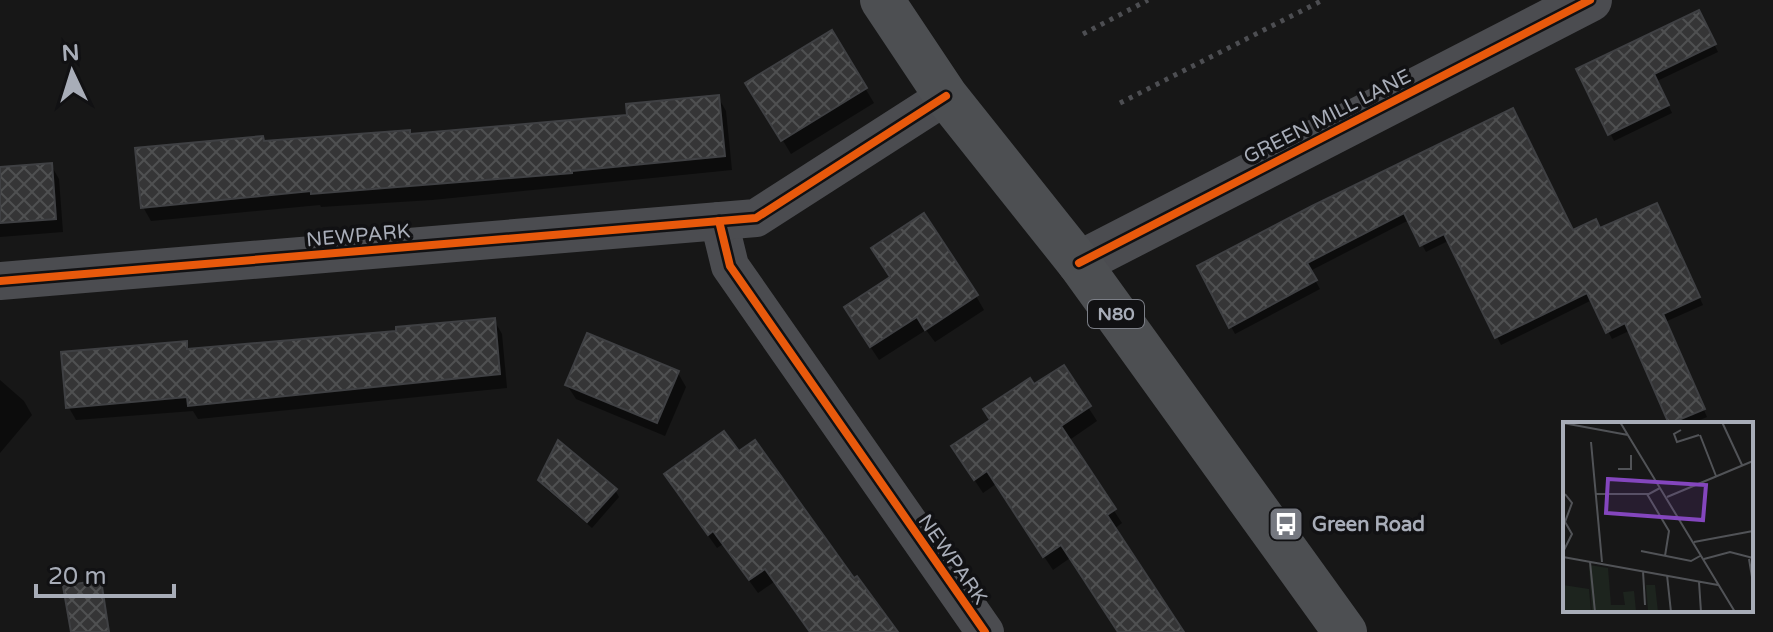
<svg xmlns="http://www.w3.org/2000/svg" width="1773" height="632" viewBox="0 0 1773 632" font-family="'Varela Round',sans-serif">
<defs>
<pattern id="building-cross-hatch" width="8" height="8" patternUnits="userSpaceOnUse" patternTransform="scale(2)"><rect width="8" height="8" fill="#353536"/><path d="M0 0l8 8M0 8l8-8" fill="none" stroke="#4f5051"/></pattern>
</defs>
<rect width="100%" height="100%" fill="#171717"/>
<g fill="#0007">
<polygon points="1702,19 1718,52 1657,81 1672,113 1614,141 1579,70"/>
<polygon points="832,33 874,103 791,154 748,83"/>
<polygon points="718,97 726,111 732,170 432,200 321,207 320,205 151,221 143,207 265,143 411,136 630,117"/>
<polygon points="1513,111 1573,233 1600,230 1660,213 1703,305 1665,322 1707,417 1691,424 1672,424 1631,330 1612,339 1592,300 1501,345 1450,240 1426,252 1409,220 1310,271 1320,289 1235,334 1199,267"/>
<polygon points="51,165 59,179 63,232 0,237 0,169"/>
<polygon points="976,296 984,310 935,342 926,330 879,360 854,322"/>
<polygon points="494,320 502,334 507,388 198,419 193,411 76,420 68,406 186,343 190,351 398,333"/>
<polygon points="1063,368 1097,421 1068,441 1122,523 1114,529 1181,632 1119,632 1070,558 1053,570 996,484 983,493 962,461 992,421 1034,387"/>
<polygon points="678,373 686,387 665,436 576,399 567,385"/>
<polygon points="0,380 24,401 32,415 0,453"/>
<polygon points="738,454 853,581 895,632 810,632 774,582 758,593 723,544 717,548 674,488"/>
<polygon points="540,480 615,490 619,497 592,528 544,487"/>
</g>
<g fill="url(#building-cross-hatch)" stroke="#3f4043" stroke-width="2">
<polygon points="1699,10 1716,44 1654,74 1669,105 1608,135 1576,69"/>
<polygon points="832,30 867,88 781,141 745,83"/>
<polygon points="719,95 725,156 572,171 572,173 311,194 311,191 141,208 135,148 263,136 264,141 410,130 410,134 627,115 626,104"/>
<polygon points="1513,108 1573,230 1596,219 1600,228 1657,203 1700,297 1663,314 1705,409 1669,424 1625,323 1606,333 1587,293 1495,338 1444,234 1420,246 1404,213 1307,263 1317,280 1229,328 1197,266 1312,206"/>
<polygon points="52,163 56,219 0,223 0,167"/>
<polygon points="924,213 978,295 925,330 917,317 870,347 844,307 890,277 871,248"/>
<polygon points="495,318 500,374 188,406 187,397 66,408 61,352 187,341 187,349 396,331 396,327"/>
<polygon points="587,333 679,371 657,423 565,385"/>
<polygon points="1064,365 1091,406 1061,426 1116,509 1107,515 1184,632 1118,632 1061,545 1043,557 987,471 974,480 951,446 990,420 983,409 1030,378 1034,384"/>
<polygon points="724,431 739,451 755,440 854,578 857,576 898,632 810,632 765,569 749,580 713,531 708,535 664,474"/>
<polygon points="558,440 617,489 587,522 538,480"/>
<polygon points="101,580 109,632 71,632 63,586"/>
</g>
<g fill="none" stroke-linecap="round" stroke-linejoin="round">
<g stroke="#4d4e52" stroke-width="5" stroke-dasharray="4 6" stroke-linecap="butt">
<polyline points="1083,34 1148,0"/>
<polyline points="1120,103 1323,0"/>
</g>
<g stroke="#4b4c50" stroke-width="38">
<polyline points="719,221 730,266 985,632"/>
<polyline points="0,281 756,218 946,96"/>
</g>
<polyline stroke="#4b4c50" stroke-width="44" points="1079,263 1590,0"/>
<polyline stroke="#4d4f52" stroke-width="44" points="882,0 946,96 1079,263 1345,632"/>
<defs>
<g id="cycleway">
<polyline points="719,221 730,266 985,632"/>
<polyline points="1079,263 1590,0"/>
<polyline points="0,281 756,218 946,96"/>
</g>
</defs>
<use href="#cycleway" stroke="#111113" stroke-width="13"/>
<use href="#cycleway" stroke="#e8590c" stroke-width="8"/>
</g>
<defs>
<symbol id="bus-square" viewBox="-11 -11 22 22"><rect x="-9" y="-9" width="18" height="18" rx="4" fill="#757880" stroke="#111113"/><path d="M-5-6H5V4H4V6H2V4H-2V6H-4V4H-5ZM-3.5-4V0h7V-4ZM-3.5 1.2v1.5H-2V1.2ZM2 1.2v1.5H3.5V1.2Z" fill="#fff"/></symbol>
</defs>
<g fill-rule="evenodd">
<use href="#bus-square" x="1266" y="504" width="40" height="40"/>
</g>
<g text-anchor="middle" stroke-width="7" stroke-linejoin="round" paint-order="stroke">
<rect fill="#111113" stroke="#7b7e86" stroke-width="2" x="1088" y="300" width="56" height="28" rx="6"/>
<g font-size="18" font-weight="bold" fill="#a8adb8">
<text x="1116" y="320">N80</text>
</g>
<g font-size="20" fill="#a8adb8" stroke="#111113">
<text transform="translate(1327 116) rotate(-27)" y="7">GREEN MILL LANE</text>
<text transform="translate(358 235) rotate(-5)" y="7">NEWPARK</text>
<text transform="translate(953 559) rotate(55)" y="7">NEWPARK</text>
</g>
<g font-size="20" font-weight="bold" fill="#a8adb8" stroke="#111113" text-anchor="start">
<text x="1312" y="531">Green Road</text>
</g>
</g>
<g transform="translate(1563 422)">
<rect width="190" height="190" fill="#171717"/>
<path d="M26,143L45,146L48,183H62L60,170L71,169L73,189L85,188L83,163H92L95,190H29Z" fill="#1d241e"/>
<path d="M0,163L26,167L28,190H0Z" fill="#1d241e"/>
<path fill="none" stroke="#515357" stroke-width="2" d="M57,0L172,190M159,0L179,43M0,1L65,13M118,8L111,12L114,20L136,13M137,13L153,54M28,20L39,140M55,47H68V33M33,72H86L97,66M84,72L106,109L102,134M104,75L190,39M131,120L190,109M78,129L128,139L137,134M0,130L9,112L2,100L9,81L2,72M0,135L155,163M141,137L167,130L190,136M186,137L190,161M27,140L32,190M80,149L82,183M104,153L108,190M136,160L138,190"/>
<path fill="#8446be" fill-opacity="0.15" stroke="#8446be" stroke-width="4" d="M45,57L143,63L140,98L43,91Z"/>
<rect width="190" height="190" fill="none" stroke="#a8adb8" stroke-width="4"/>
</g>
<g transform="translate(72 72) rotate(356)" stroke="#111113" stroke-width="6" paint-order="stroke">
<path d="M0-6L14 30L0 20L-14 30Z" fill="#a8adb8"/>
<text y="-12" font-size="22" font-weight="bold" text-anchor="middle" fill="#a8adb8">N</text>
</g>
<path d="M36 584v12h138v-12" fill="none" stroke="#a8adb8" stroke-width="4"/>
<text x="48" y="584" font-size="24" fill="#a8adb8" stroke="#111113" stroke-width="6" paint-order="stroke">20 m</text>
</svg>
